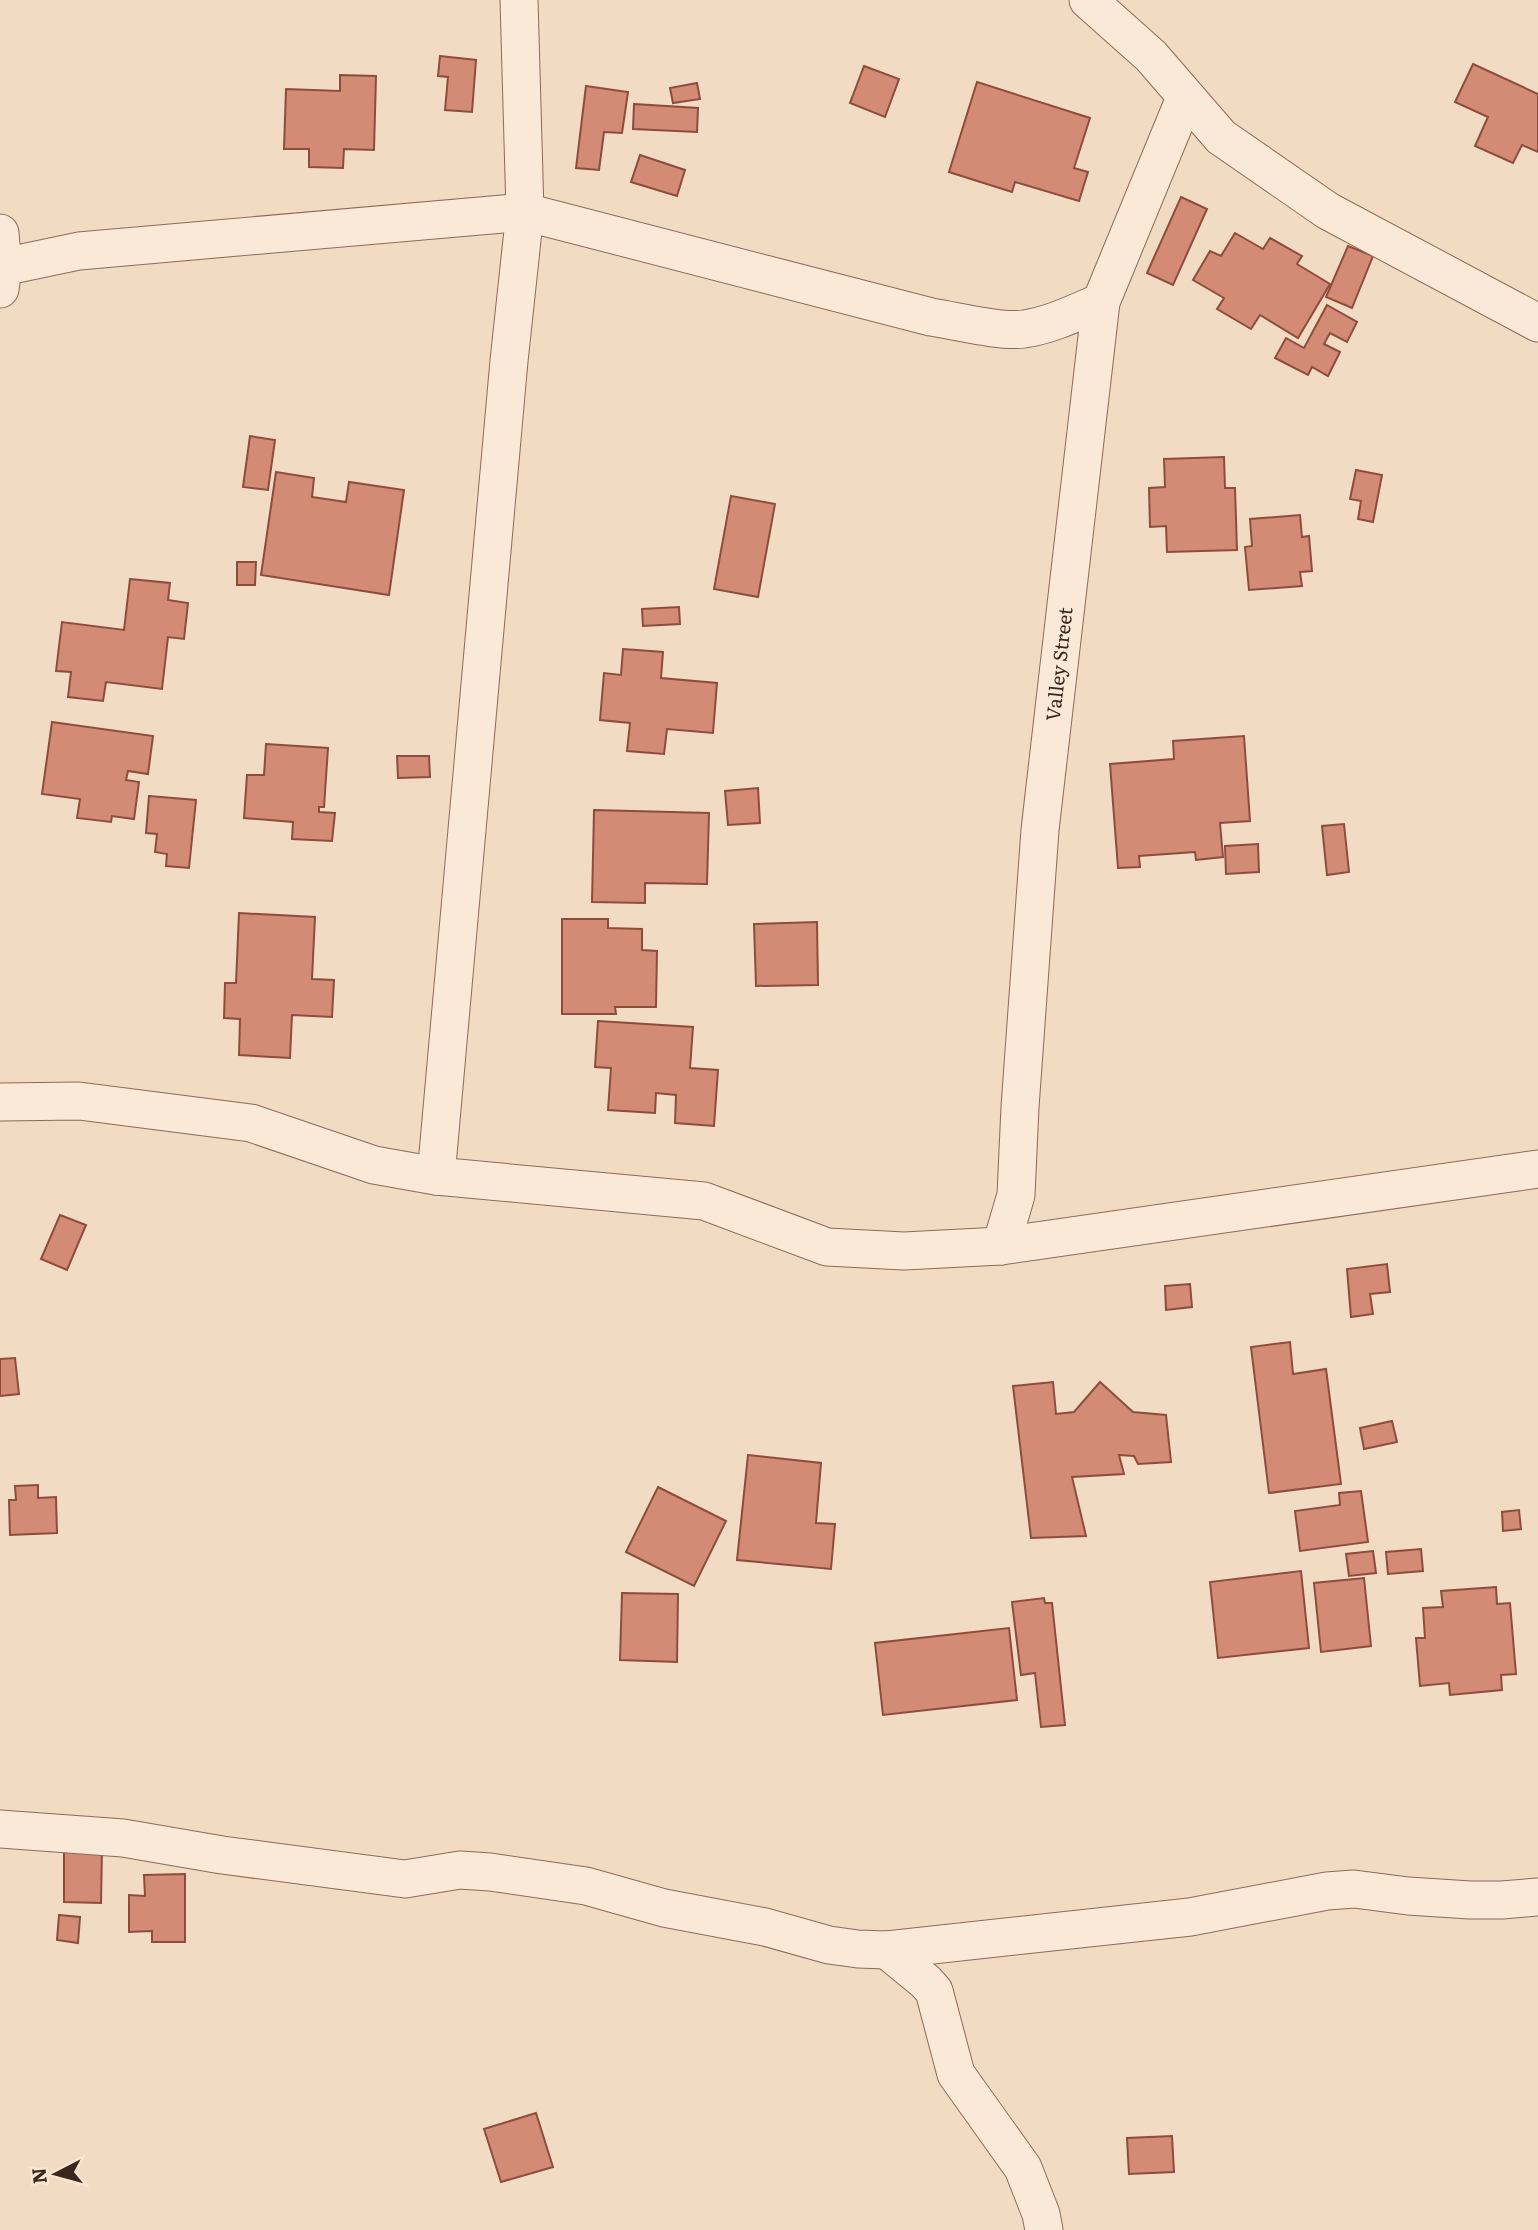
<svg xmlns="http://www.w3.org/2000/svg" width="1538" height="2230" viewBox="0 0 1538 2230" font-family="Literata,serif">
<rect width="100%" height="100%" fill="#f1dbc2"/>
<g fill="#d38b75" stroke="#8e4d3c" stroke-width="2">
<polygon points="440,56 476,60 472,112 445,110 448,77 438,76"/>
<polygon points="1473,64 1538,94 1538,152 1522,145 1513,163 1475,146 1488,117 1455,102"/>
<polygon points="864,66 899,79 885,117 850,103"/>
<polygon points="340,75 376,76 374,150 344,149 343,168 309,167 309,149 284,149 286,89 340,91"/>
<polygon points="977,82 1090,118 1074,168 1088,172 1079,201 1015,182 1012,192 949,172"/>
<polygon points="697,83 700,99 673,103 670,88"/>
<polygon points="586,86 628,92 622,133 604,132 599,170 576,168"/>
<polygon points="634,104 698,108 697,132 633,129"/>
<polygon points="640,155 685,170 677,196 631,182"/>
<polygon points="1181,197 1207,209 1173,285 1147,273"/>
<polygon points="1235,233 1263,249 1270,238 1302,256 1297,264 1330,284 1298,338 1260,315 1251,329 1217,309 1224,298 1193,280 1210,251 1221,256"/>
<polygon points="1348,246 1373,256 1352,308 1326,297"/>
<polygon points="1327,305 1357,322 1347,342 1330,333 1324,344 1340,352 1328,376 1312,367 1308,375 1275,358 1286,338 1304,348"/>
<polygon points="250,436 275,440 268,490 243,487"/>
<polygon points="1224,457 1225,488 1235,488 1237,550 1167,552 1166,526 1150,527 1149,488 1165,487 1164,459"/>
<polygon points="1356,470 1382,475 1373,522 1358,519 1361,501 1350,499"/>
<polygon points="276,472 314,478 312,497 346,502 349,482 404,490 389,595 261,575"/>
<polygon points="731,496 775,504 758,597 714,589"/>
<polygon points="1300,515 1302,537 1309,536 1312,571 1300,572 1302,586 1249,590 1245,547 1252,546 1250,519"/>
<polygon points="237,562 256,562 255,585 237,585"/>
<polygon points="130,579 170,583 168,600 188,603 184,639 168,637 162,689 106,682 103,701 68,697 71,672 56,671 62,622 124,630"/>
<polygon points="679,607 680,624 643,626 642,609"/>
<polygon points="623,649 663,652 661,678 717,683 713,733 667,729 664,754 627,751 630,723 600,720 604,673 621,675"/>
<polygon points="52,722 153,736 148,774 128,771 126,780 139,782 134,819 112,816 111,822 77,818 80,799 42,794"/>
<polygon points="1244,736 1250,821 1220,823 1223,857 1196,860 1195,852 1139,856 1140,867 1118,868 1110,764 1174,759 1173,741"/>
<polygon points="266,744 328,748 324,807 319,807 319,812 335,813 332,841 292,839 293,822 244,818 247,775 264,775"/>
<polygon points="397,756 429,756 430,777 398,778"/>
<polygon points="758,788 760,823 728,825 725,791"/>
<polygon points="149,796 196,800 189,868 166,866 167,854 155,852 157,834 146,833"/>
<polygon points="594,810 709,813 707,884 645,883 645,903 592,902"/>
<polygon points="1344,824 1349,872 1327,875 1322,826"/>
<polygon points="1258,844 1259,872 1226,874 1225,846"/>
<polygon points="239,913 315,917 312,979 334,980 332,1017 292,1015 290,1058 239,1055 240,1019 224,1018 225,983 236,983"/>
<polygon points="562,919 608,919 608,928 642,929 642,950 657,951 656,1007 615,1007 616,1014 562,1014"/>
<polygon points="817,922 818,985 756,986 754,924"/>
<polygon points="598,1021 693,1027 690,1068 718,1070 714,1126 675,1123 676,1095 656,1093 655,1113 608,1110 611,1068 595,1067"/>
<polygon points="60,1215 86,1225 67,1270 41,1259"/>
<polygon points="1387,1264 1390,1292 1370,1294 1373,1314 1351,1317 1347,1269"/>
<polygon points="1190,1284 1192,1307 1166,1310 1165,1286"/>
<polygon points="1290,1342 1293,1374 1326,1369 1341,1484 1269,1493 1251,1347"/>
<polygon points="15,1358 19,1394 0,1396 0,1359"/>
<polygon points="1053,1382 1056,1414 1074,1412 1100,1382 1133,1412 1166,1415 1171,1462 1138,1464 1134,1456 1119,1455 1124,1474 1072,1477 1086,1536 1031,1538 1013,1386"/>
<polygon points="1392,1421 1397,1442 1364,1449 1360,1428"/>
<polygon points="748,1455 821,1463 816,1523 835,1524 831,1569 737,1560"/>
<polygon points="38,1485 38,1498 56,1497 57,1533 10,1535 9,1500 16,1500 15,1486"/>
<polygon points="658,1487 726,1521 694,1586 626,1552"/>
<polygon points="1361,1491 1368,1542 1300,1551 1295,1511 1340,1505 1339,1493"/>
<polygon points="1519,1510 1521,1529 1503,1531 1502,1512"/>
<polygon points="1421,1549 1423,1571 1388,1574 1386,1552"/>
<polygon points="1373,1551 1376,1573 1349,1576 1346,1554"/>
<polygon points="1301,1571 1309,1648 1218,1658 1210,1582"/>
<polygon points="1364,1578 1371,1646 1321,1652 1314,1583"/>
<polygon points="1496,1587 1497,1604 1510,1603 1516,1674 1501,1675 1502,1690 1450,1695 1449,1683 1420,1686 1416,1638 1425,1638 1423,1608 1443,1607 1441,1591"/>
<polygon points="622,1593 678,1594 677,1662 620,1660"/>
<polygon points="1044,1598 1045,1603 1052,1603 1065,1725 1041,1727 1035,1673 1021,1675 1012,1602"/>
<polygon points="1009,1628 1017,1700 883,1715 875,1643"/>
<polygon points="64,1848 102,1848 101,1903 64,1902"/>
<polygon points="185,1874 185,1942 152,1942 152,1931 129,1932 129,1895 145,1896 144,1875"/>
<polygon points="59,1915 80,1917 78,1943 57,1940"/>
<polygon points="536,2113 553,2167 501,2182 484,2129"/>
<polygon points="1172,2136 1174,2172 1129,2174 1127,2138"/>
</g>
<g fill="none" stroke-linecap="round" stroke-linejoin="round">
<defs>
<g id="minor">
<polyline points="1088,0 1151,56 1221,137 1328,211 1538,323"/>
<polyline points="0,233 3,267 0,289"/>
<path d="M3,267L79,251L525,212L931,317C958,321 998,332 1024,329C1051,325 1075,313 1101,302"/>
<polyline points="0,1102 79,1101 251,1123 374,1165 436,1176 704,1201 827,1247 904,1251 1001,1246 1538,1169"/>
<polyline points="436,1176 509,361 525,212 519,0"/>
<path id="s1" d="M1001,1246L1016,1195L1020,1107L1040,830L1101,302L1185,98"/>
<polyline points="0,1829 123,1838 222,1855 405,1879 460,1870 490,1872 586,1886 664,1908 765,1927 829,1945 858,1949 887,1950 1190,1917 1327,1891 1354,1889 1408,1896 1470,1900 1502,1900 1538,1897"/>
<polyline points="887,1950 926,1982 934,1991 956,2074 1023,2168 1041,2214 1044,2230"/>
</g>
</defs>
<use href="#minor" stroke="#8d6a58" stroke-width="39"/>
<use href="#minor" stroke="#fbe9d7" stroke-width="37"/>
</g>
<g text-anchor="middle" stroke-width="5" stroke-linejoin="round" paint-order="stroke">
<g font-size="19" fill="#3c261d" stroke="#f8e6d3">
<text dy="7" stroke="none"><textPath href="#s1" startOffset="586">Valley Street</textPath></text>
</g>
</g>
<g transform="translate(56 2174) rotate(264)" stroke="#f8e6d3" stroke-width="5" paint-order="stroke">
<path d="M0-5L12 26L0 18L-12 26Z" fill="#3c261d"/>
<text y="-10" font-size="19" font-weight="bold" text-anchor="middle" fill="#3c261d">N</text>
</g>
</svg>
